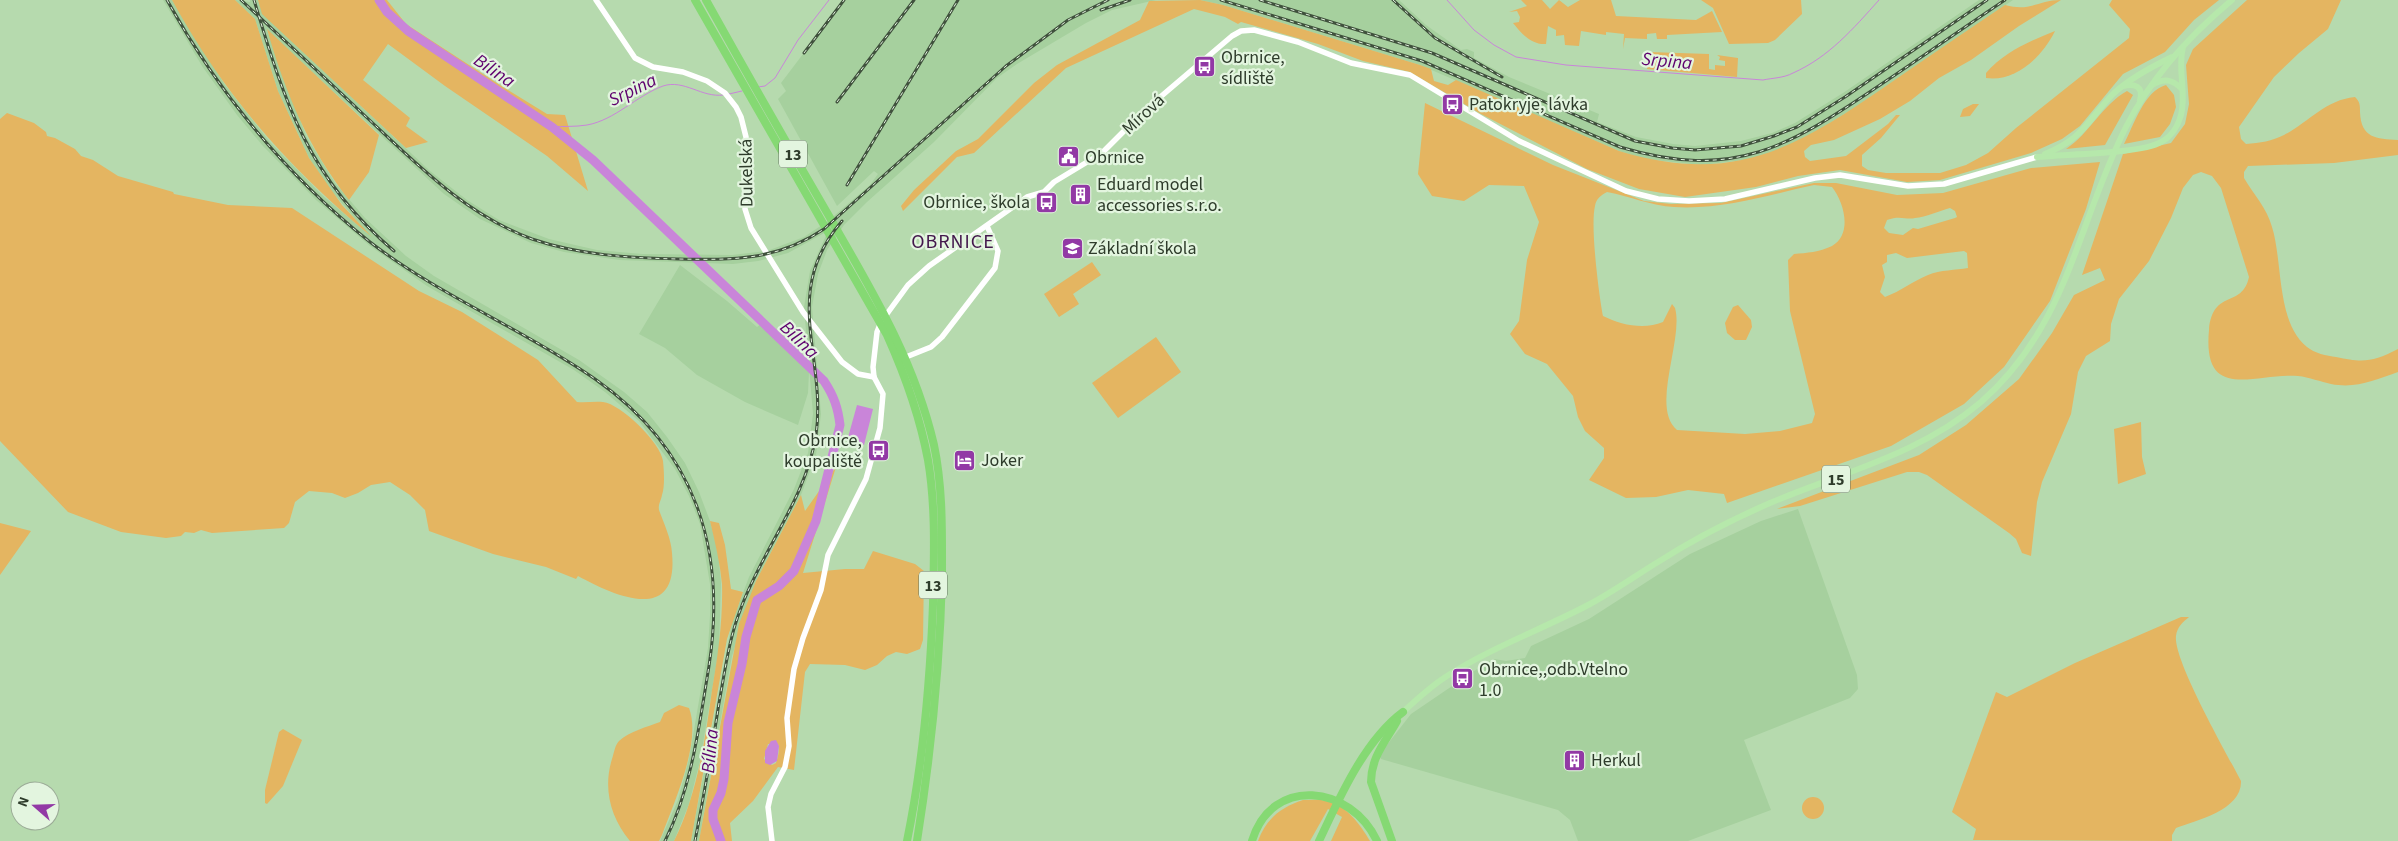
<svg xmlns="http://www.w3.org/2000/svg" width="2398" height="841" viewBox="0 0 2398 841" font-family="'Source Sans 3',sans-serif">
<rect width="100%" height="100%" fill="#b6daae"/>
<g fill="#a6d09e">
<polygon points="163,0 172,0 225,85 269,141 321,194 368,234 329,188 309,158 278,91 255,19 235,0 250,2 250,0 258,0 263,14 430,171 467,200 499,220 549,239 597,250 642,254 732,255 767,251 804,237 828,221 870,185 878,174 874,171 837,206 778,99 786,91 781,83 844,0 1156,0 1112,10 1086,23 1017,64 997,78 934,142 867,202 844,225 827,250 818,274 812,307 821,414 816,455 801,495 756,581 732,656 699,841 691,841 732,622 749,577 794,489 808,453 813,414 804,307 810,271 828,231 788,253 758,261 733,264 619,260 564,252 531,243 480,219 444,194 267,30 306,136 335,183 365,218 406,256 434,276 579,360 624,392 647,412 667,437 685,463 699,492 710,521 718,551 721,583 719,649 700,761 689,804 674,841 660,841 678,800 689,759 708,648 710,615 710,584 700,524 689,496 675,469 639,421 605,392 574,370 427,286 370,246 316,200 263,146 237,115 202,66"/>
<polygon points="1200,0 1399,0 1426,25 1461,50 1467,49 1474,52 1474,58 1509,77 1599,114 1597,122 1636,137 1673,144 1695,146 1741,141 1772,133 1795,123 1843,93 1979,0 2013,0 1854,108 1804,139 1765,155 1744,160 1701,165 1645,159 1619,151 1420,65 1223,5"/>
<polygon points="680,265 727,301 757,327 761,324 809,372 808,393 798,425 745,402 697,375 665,348 639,334"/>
<polygon points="1798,509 1857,675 1858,689 1850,698 1744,740 1771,810 1688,841 1578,841 1570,820 1558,810 1381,759 1379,755 1411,714 1486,663 1494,659 1506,661 1525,658 1531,646 1589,619 1690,554 1761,521"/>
</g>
<g fill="#e4b561" fill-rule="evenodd">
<path d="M172,0H235L255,19L278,91L309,158L342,205L372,237C288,168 225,96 172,0Z"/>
<polygon points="258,0 387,0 406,24 503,87 547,114 565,115 588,191 547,156 445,86 388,44 363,80 410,118 406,126 428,142 406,148 262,14"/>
<path d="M1200,0L1223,5L1420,65L1431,69L1434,81L1448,85L1456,80L1619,151C1733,185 1793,150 1886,86C1925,59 1965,32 2005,5C2031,12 2038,0 2061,0L2019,26L1971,60L1939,78L1910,101L1880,119L1834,140L1811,145L1804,151L1805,157L1810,161L1846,156L1888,124L1896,115H1900L1881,138L1862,155V166L1868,170L1886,173H1940L1966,165L1988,153L2016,128L2129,38L2130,29L2109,5L2112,0H2219L2194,20L2165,52L2123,74L2080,126L2062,139L2031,153L1940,180L1907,182L1840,170L1798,176L1756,187L1685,197L1639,189L1587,169L1481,114L1410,72L1363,61L1318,44L1241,22L1238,24L1225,17L1194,9L1066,68L974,153L957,157L903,211L901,206L914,190L956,151L978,139L1034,83L1057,65L1140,20L1149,1Z"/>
<path d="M1521,0H1542L1550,9L1559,0L1568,7L1580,0H1611L1616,16L1696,20L1712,11L1722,32L1667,35V39H1657L1656,33L1647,34V39L1625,38L1623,49L1624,34L1606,32V35L1581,31L1579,46L1565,45L1564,35L1556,36V30L1548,26L1546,44C1531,45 1521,33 1513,23L1519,22L1520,17L1517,11L1509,12L1527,6Z"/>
<polygon points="1701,0 1801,0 1802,14 1775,40 1768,43 1729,44 1713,8"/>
<path d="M2247,0H2341L2328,29L2299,53L2274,77L2239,127L2241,139L2246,144C2260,143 2272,141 2284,135C2309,122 2325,100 2355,97C2360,102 2360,105 2360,112C2361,138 2376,139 2398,140V155L2334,163L2248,166L2244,172V178C2254,195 2267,208 2272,227C2283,262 2276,322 2307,347C2314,353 2327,356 2336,357C2363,363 2373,362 2398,349V372C2375,380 2356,389 2331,384C2321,382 2309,377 2298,376C2257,372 2202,404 2209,330C2213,288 2242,309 2249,277L2221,188L2212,176L2201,172L2193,175L2183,188L2171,218L2149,261L2119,299L2111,324L2110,341L2086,356L2078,372L2071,414L2042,482L2037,502L2031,556L2022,553L2016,539L2009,533L1927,475L1919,472H1907L1800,506L1777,509L1919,455L1966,425L2019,379L2052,333L2074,295L2105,280L2100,268L2082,275L2123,154L2171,143L2185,124L2189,104L2186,65L2193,49Z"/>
<path d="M267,29L379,135L369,172L349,200C308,148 285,92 267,29Z"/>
<path d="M2055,31C2042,57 2016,82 1986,78V73C2004,52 2030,41 2055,31Z"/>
<polygon points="1649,52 1709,54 1709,69 1715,70 1715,65 1725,66 1725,61 1719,60 1720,57 1717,55 1738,58 1737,77 1647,69"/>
<path d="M2166,85L2174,95L2176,107L2170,124L2160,137L2124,144C2134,125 2144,91 2166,85Z"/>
<path d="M2127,91L2133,95L2105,145L2066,149C2090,133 2102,105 2127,91Z"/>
<path d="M1425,103L1553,165L1644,201L1671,204L1721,203L1814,183H1836L1897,195L1943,193L2031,168L2100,162L2086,209L2050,301L2004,367L1964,404L1891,446L1727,503L1724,494L1688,490L1656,497L1626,498L1589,480L1604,458V448L1585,431L1578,417L1573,396L1547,364L1525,354L1510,334L1519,321L1527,260L1539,222L1524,186L1489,185L1464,201L1432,196L1418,174ZM1814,185L1832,187C1844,202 1853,234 1832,246C1819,252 1807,253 1794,254L1788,260L1790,311L1815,414L1812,423L1780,431L1745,434L1677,430C1650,408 1684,339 1675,308L1672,304L1663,322C1644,330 1621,325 1603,316C1599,295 1590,226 1595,206C1596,199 1601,195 1607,192C1630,196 1651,206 1674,207C1722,210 1768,195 1814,185ZM1950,208L1955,211L1957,217L1955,218L1918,229L1913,228L1903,235L1889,233L1884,228L1887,220C1900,215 1906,220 1915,218C1926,217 1939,211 1950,208ZM1964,251L1967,253L1968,268C1956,270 1940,270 1928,275C1913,281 1901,291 1885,297L1880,292L1885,277L1882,265L1887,262V255L1896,253L1907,258Z"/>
<polygon points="1973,104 1979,104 1970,116 1960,117 1963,109"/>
<path d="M7,113L34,123L46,132L47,136L55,138L75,149L81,156L93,160L118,176L173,192L174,194L228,205L292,208L419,291L462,312L538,360L577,402C586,403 594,401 603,402C621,404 661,443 663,461C664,471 665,486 662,495C661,501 658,504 659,510C664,524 671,538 672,553C679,626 613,595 578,576L576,579L546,567L493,554L429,531L425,510L410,495L390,482L371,485L358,493L345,498L332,493L309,491L295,502L289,523L284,528L212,533L201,530L194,533L185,532L181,536L166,538L121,532L68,512L0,441V119Z"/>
<polygon points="1092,262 1101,275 1073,294 1079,304 1059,317 1044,294"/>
<polygon points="1738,305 1751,320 1752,327 1746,340 1735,340 1727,333 1725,323 1733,307"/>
<polygon points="1156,337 1181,372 1118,418 1092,383"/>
<polygon points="2141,422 2142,457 2146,474 2118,484 2114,429"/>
<path d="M836,467L803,573L845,569H864L873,551L915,564L924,571L923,640L920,649L907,654L896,652L887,656L877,665L865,670L845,665L810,664L805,672L794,770L778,767L753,801L730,823L732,841H699L739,624L756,581L801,495L805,511ZM768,744H778C780,750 778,757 776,763L772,765L764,759Z"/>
<path d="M710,521L719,523L725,545L731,589L743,592L727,639L691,841H674C697,795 705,741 712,690C718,655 723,620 722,584C720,563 715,542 710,521Z"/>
<polygon points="0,523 31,531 0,575"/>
<path d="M2181,617H2189C2183,622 2177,627 2176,636C2173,660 2227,754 2241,781C2242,810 2197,820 2176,828L2172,835V841L1973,840L1976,829L1952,812L1996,692L2007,697L2075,663Z"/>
<path d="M679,705L689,708C702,742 674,802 662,835L659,841H630C610,817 603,788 612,759C614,753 615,745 619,741C630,731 647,727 660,722L664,713Z"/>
<polygon points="283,729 302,740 283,786 267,804 265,803 265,790 279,732"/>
<circle cx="1813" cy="808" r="11"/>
<path d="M1303,800C1310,800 1320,799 1327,801C1347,806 1360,824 1370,841H1331L1342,817L1328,809L1310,841H1258C1266,819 1281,807 1303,800Z"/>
</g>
<g fill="#c985d9">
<polygon points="857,405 873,409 864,445 847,441"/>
<polygon points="776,740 779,746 777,761 770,765 765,763 765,751 771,741"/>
</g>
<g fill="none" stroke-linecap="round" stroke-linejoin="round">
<g stroke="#c985d9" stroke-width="1">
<path d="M1447,0L1474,30L1494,45L1516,57L1566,65L1763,80C1772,78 1784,78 1793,73C1829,57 1853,29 1879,0"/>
<polyline points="758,87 765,86 775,78 798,40 829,0"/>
<polyline points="729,94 742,91"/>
<path d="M552,127C563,126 575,127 587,125C615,120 636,96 663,86C684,79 702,98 723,95"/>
</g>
<path stroke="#c985d9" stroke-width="9" d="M379,0L387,12L408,31L552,127L593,160L824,381C834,396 838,408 840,425L816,521L794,571L779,586L757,600L746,637L742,664L728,723L724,779L721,793L713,810V819L721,841"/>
<g stroke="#fff" stroke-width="5.5">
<polyline points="596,0 635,58 653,67 683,72 707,81 725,93 736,107 741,117 746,137 745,209 751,228 803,312 842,362 858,374 874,377"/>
<polyline points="906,357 931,347 942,337 995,268 998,251 987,226"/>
<polyline points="772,841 768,807 771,794 785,767 789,746 787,718 794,669 803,638 821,590 828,555 866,479 880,428 883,394 874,377 873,367 877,332 881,322 908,285 929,266 1027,197 1044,192 1054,182 1102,153 1145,110 1232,36 1241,31 1254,30 1298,42 1351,63 1410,75 1519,141 1626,191 1658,199 1689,201 1725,199 1815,178 1840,175 1908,186 1944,184 2037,157"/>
</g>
<g stroke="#b6e8ab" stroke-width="6">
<path d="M2152,85C2164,78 2172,79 2182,89"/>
<path d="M2123,86C2135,83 2144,87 2140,100"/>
<path d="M2045,154C2083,139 2087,121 2113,94C2130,78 2151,67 2172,57"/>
<path d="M2037,157C2065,154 2141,154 2161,142C2171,137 2178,126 2181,115C2187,93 2177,70 2183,47"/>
<path d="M1403,712C1417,699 1431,686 1447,676C1492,647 1543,629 1590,604C1614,591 1635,576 1658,562C1694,539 1731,520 1770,503C1843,472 1919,455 1981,402C2068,326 2077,224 2126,127C2152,76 2189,36 2232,0"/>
</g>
<g stroke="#85d973" stroke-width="8">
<path d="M695,0L887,335C905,375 920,417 928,460C936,507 934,557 933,604C930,684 923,763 907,841"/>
<path d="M706,0C746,72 787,144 829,216C872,291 914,359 934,445C943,488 942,532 942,576C940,665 931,753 917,841"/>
<path d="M1252,841C1272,775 1351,785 1377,841"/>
<path d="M1319,841C1339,799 1364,741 1403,712"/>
<path d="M1392,841L1371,782C1371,757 1386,741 1397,721"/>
</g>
<defs>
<g id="rail">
<path d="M167,0C219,94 286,175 370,242C440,296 523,329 595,379C695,449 727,549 709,666C699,726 692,787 665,841"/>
<path d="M241,0C282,38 323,76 363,114C415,162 464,214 532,239C579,255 629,258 678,259C733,260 776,261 824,229L1006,66L1068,20L1108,0"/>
<path d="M254,0C285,103 308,178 394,251"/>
<path d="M1221,0L1422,61L1620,147C1734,181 1788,147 1880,85C1922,57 1963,28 2005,0"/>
<polyline points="1260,0 1432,53 1635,141 1672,148 1695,150 1741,146 1774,136 1797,127 1845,97 1987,0"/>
<polyline points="1393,0 1435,38 1502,77"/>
<polyline points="1101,10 1130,0"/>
<polyline points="804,53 844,0"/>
<polyline points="837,102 914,0"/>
<polyline points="847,185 958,0"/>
<path d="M695,841C704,795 712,749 719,703C725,671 729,638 741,608C763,549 806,498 816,435C827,356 780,293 842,221"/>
</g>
</defs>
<use href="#rail" stroke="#40513d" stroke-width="3"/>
<use href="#rail" stroke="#e3f5df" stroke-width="1" stroke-dasharray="4" stroke-linecap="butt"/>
</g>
<defs>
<symbol id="bus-square" viewBox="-11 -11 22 22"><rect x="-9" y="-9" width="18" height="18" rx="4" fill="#9239a5" stroke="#e3f5df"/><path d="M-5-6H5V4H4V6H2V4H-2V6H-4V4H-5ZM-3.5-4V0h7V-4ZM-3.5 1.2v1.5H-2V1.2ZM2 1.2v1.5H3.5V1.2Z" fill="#fff"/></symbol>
<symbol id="civic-square" viewBox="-11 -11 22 22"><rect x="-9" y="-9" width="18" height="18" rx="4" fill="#9239a5" stroke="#e3f5df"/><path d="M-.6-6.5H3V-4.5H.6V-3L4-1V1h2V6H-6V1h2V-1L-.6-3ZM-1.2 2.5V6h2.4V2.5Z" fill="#fff"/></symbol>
<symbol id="building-square" viewBox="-11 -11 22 22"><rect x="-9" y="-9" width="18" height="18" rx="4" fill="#9239a5" stroke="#e3f5df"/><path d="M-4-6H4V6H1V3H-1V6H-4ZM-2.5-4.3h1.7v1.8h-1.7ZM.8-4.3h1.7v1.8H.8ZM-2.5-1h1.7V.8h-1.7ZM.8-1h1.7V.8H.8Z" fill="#fff"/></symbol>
<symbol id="school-square" viewBox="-11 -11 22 22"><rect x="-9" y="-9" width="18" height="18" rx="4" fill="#9239a5" stroke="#e3f5df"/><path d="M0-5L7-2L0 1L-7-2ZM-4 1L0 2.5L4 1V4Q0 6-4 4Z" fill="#fff"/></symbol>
<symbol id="hotel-square" viewBox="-11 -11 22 22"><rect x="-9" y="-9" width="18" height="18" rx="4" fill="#9239a5" stroke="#e3f5df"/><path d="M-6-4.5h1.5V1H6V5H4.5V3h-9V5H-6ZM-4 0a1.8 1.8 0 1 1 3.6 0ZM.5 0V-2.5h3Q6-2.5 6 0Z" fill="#fff"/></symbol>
</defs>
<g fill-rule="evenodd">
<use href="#bus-square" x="1192" y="54" width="25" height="25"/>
<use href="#bus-square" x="1440" y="92" width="25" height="25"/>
<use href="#civic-square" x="1056" y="144" width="25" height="25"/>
<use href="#building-square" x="1068" y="182" width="25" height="25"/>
<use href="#bus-square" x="1034" y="190" width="25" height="25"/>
<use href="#school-square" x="1060" y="236" width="25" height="25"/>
<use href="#bus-square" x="866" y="438" width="25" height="25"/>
<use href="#hotel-square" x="952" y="448" width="25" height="25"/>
<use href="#bus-square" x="1450" y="666" width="25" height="25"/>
<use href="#building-square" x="1562" y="748" width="25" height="25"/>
</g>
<g text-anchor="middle" stroke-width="4.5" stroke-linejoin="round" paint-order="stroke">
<g fill="#e3f5df" stroke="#647461" stroke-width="1">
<rect x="779" y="140.5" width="28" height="27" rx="4"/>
<rect x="1822" y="465.5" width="28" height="27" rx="4"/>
<rect x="919" y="571.5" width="28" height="27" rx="4"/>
</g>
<g font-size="16" font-weight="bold" fill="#2e3c2b">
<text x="793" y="160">13</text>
<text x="1836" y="485">15</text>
<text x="933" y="591">13</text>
</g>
<g font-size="18" fill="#2e3c2b" stroke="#e3f5df" text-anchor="start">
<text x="1221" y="63">Obrnice,<tspan x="1221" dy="21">sídliště</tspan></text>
<text x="1469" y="110">Patokryje, lávka</text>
<text x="1085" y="163">Obrnice</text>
<text x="1097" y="190">Eduard model<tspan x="1097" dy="21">accessories s.r.o.</tspan></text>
<text x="1030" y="208" text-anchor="end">Obrnice, škola</text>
<text x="1088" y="254">Základní škola</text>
<text x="862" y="446" text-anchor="end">Obrnice,<tspan x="862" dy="21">koupaliště</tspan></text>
<text x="981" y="466">Joker</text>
<text x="1479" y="675">Obrnice,,odb.Vtelno<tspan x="1479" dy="21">1.0</tspan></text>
<text x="1591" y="766">Herkul</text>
</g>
<g font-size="18" fill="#2e3c2b" stroke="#e3f5df">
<text transform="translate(1143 114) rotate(-43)" y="6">Mírová</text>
<text transform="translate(746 173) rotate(-91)" y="6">Dukelská</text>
</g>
<g font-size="19" font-style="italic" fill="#5e006e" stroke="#e3f5df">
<text transform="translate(1667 60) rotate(5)" y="7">Srpina</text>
<text transform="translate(495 70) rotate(34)" y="7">Bílina</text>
<text transform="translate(632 89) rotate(-26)" y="7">Srpina</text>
<text transform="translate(800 339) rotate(44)" y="7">Bílina</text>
<text transform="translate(709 751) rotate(-85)" y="7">Bílina</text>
</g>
<g font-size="20" letter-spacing="1" fill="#43184c" stroke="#e3f5df">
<text x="953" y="248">OBRNICE</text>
</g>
</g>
<g transform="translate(35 806) rotate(290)"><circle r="24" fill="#e3f5df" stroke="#9bab97"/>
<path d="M0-4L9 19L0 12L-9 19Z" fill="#9239a5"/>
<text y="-8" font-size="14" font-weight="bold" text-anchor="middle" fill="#2e3c2b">N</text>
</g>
</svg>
